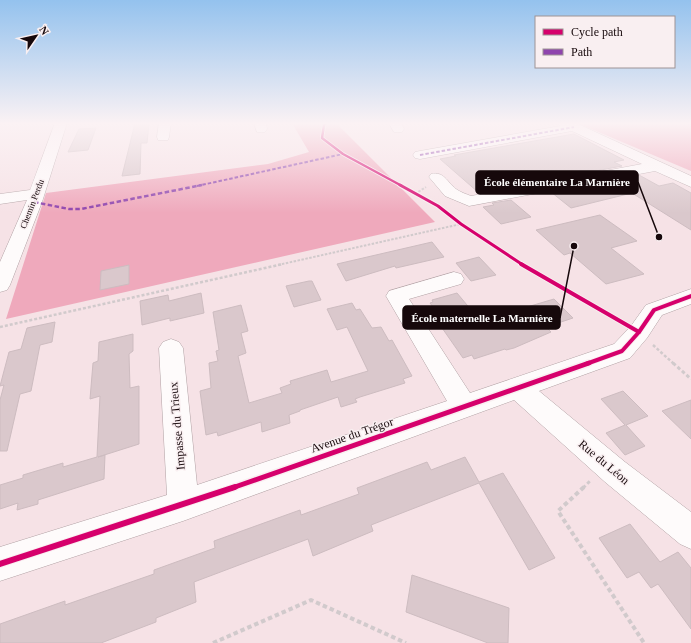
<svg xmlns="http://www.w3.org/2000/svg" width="691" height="643" viewBox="0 0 691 643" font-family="Georgia,serif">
<rect width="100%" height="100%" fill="#f6e2e6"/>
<g fill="#efa9bc">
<polygon points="292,123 336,123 435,222 6,319 46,193 268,164 309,152"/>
<polygon points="577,123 691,123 691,171"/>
</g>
<g fill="#dac8cc" stroke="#cdbcc0">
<polygon points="135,123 149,123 147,143 141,143 140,174 122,176"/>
<polygon points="96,128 88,150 68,152 79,129"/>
<polygon points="574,134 624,160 614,162 622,166 537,182 532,178 493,185 498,189 479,193 440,159 456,156 454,155"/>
<polygon points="639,175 659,186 673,183 691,193 691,230 632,193 571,208 551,192"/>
<polygon points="511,200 531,217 501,224 483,207 494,205 492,203"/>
<polygon points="600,215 637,241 611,248 644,274 606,284 570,253 564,255 536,230"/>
<polygon points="432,242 444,257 396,268 395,266 346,281 337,264"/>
<polygon points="479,257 496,275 471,281 456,263"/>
<polygon points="129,265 129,284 100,290 101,271"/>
<polygon points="309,281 312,281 321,300 294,307 286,286"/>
<polygon points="201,293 204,313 170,321 170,318 142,325 140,301 168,295 169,301"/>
<polygon points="457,293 487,329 533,314 527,307 554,299 573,318 546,327 551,332 514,348 506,350 505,349 474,359 472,355 463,358 440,325 445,324 430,303 433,302 432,300"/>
<polygon points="352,303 356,310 360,309 372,328 381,327 389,341 392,340 412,376 403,379 405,383 360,397 355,399 357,402 341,407 338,397 300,410 300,411 289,415 290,423 262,432 261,422 218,436 217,432 206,435 200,391 211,388 209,363 218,361 216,351 219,350 213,312 241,305 248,331 241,333 246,353 238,356 249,403 282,393 280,388 291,384 290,381 327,370 331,382 368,371 347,327 337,330 327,309"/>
<polygon points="55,322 52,342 40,345 31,391 20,394 7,451 0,451 0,400 4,385 0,386 9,352 21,349 27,328"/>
<polygon points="133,334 133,351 129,354 130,388 139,386 139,444 98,457 105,455 104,479 38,500 38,504 17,510 18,503 0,509 0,485 23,478 23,475 63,463 63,467 97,457 100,396 90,399 93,363 98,361 99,342"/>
<polygon points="623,391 648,416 626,425 645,446 625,455 606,433 625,425 601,399"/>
<polygon points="691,400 691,439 662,411"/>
<polygon points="465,457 479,482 503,473 555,558 529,570 479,483 371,525 373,531 313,556 308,539 194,582 196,602 156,618 156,622 101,643 0,643 0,624 65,601 65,605 154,574 154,570 215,548 214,541 300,510 301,515 359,494 357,488 427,462 431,470"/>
<polygon points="630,524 660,562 678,552 691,568 691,629 658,584 651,588 639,572 627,578 599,538"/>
<polygon points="412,575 509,608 508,643 488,643 406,612"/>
</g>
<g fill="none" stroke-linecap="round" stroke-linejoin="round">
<defs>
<g id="minor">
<polygon points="55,123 67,123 42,202 10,285 7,290 0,292 0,262 27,200 0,204 0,194 30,190"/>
<polygon points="159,123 171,123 169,137 168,140 158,140 157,137"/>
<polygon points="254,123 266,123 267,129 265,132 257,132"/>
<polygon points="389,123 401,123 404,129 402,132 394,132"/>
<path d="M558,123H574L578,124L691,176V187L655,171L469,206L445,196L429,177L431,174C444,171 447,182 456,189C460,192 466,194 471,196L642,164L572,131L420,159L415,158L413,155L415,152L420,151L560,126Z"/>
<polygon points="454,272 461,274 464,279 461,284 409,299 470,393 614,344 631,326 646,305 691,289 691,304 662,315 647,338 630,358 539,391 625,462 691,512 691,549 680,544 605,482 514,400 183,521 0,581 0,547 167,495 159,348 163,342 171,339 179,342 183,348 197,485 447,401 386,296 389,291"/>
</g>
</defs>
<use href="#minor" stroke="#b1a1a4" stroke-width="1"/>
<g stroke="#d1cacc" stroke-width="2" stroke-dasharray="2.5 1.5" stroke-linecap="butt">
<polyline points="415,194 426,187"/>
<polyline points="278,265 461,224"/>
</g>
<g stroke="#d1cacc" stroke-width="2.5" stroke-dasharray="3 2" stroke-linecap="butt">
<polyline points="0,327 283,264"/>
<polyline points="653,345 674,364"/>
</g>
<g stroke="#d1cacc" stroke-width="3" stroke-dasharray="3.5 2.5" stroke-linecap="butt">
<polyline points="673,363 691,379"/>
<polyline points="583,488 590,481"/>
</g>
<g stroke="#d1cacc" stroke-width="4" stroke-dasharray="4.5 3" stroke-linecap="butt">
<polyline points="584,487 558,511 644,643"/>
<polyline points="213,643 311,600 406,643"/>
</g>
<use href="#minor" fill="#fefbfb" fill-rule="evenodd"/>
<g stroke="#8e44ad" stroke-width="2" stroke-dasharray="3.5 2" stroke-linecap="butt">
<polyline points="688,123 691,124"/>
<polyline points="420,155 574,127"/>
<polyline points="197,186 343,154"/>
</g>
<polyline stroke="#8e44ad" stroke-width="2.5" stroke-dasharray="4.5 2.5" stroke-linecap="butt" points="34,202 69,209 81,209 202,185"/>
<defs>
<polyline id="cycleway-far4" points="326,123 324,125 322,138 343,154 402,186"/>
<polyline id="cycleway-far3" points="400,185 438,206 461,224 523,265"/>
<g id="cycleway-far2">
<polyline points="521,264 639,332"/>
<polyline points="586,364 622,351 639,332 654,310 691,296"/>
</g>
<polyline id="cycleway-far1" points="232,488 589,363"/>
<polyline id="cycleway" points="0,564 235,487"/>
</defs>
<use href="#cycleway-far4" stroke="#f9eff1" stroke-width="4"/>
<use href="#cycleway-far3" stroke="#f9eff1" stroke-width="5"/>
<use href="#cycleway-far2" stroke="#f9eff1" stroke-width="6"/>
<use href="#cycleway-far1" stroke="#f9eff1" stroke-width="8"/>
<use href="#cycleway" stroke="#f9eff1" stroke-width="8"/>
<use href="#cycleway-far4" stroke="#d6006c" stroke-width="2.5"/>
<use href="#cycleway-far3" stroke="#d6006c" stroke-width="3"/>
<use href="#cycleway-far2" stroke="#d6006c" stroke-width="4"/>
<use href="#cycleway-far1" stroke="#d6006c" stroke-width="5"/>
<use href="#cycleway" stroke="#d6006c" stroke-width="6"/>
</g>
<linearGradient id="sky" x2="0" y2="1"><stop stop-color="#94c2ee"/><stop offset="0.58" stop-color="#fbf2f4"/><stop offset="1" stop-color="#fbf2f4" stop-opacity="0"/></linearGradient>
<rect width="691" height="213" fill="url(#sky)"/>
<g text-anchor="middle" stroke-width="3" stroke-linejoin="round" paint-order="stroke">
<g font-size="9" fill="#16080b" stroke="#f9eff1">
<text transform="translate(32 204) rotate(-69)" y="3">Chemin Perdu</text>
</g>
<g font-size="12" fill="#16080b" stroke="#f9eff1">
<text transform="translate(177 426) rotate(-95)" y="4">Impasse du Trieux</text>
<text transform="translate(352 435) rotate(-19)" y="4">Avenue du Trégor</text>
<text transform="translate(604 462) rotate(40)" y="4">Rue du Léon</text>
</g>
</g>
<path fill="none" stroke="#16080b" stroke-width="1.5" d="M659 237L638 182M574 246L560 318"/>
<g fill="#16080b" stroke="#f9eff1" stroke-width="1.5">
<circle cx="659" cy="237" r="4"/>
<circle cx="574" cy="246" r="4"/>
</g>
<g fill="#16080b" stroke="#16080b" stroke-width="1.5">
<rect x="476" y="171" width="162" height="23" rx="4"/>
<rect x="403" y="306" width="157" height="23" rx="4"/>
</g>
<g font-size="11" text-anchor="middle" font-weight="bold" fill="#fff">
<text x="557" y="186">École élémentaire La Marnière</text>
<text x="482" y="322">École maternelle La Marnière</text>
</g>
<rect x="535" y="16" width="140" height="52" fill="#f9eff1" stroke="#9e9395"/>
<rect x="543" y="29" width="20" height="6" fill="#d6006c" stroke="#9e9395"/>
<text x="571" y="36" font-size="12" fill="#16080b">Cycle path</text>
<rect x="543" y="49" width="20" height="6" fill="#8e44ad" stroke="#9e9395"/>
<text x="571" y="56" font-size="12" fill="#16080b">Path</text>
<g transform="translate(36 36) rotate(56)" stroke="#f9eff1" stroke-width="3" paint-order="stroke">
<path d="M0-3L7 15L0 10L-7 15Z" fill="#16080b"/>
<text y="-6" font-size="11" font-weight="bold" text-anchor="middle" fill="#16080b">N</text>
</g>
</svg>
